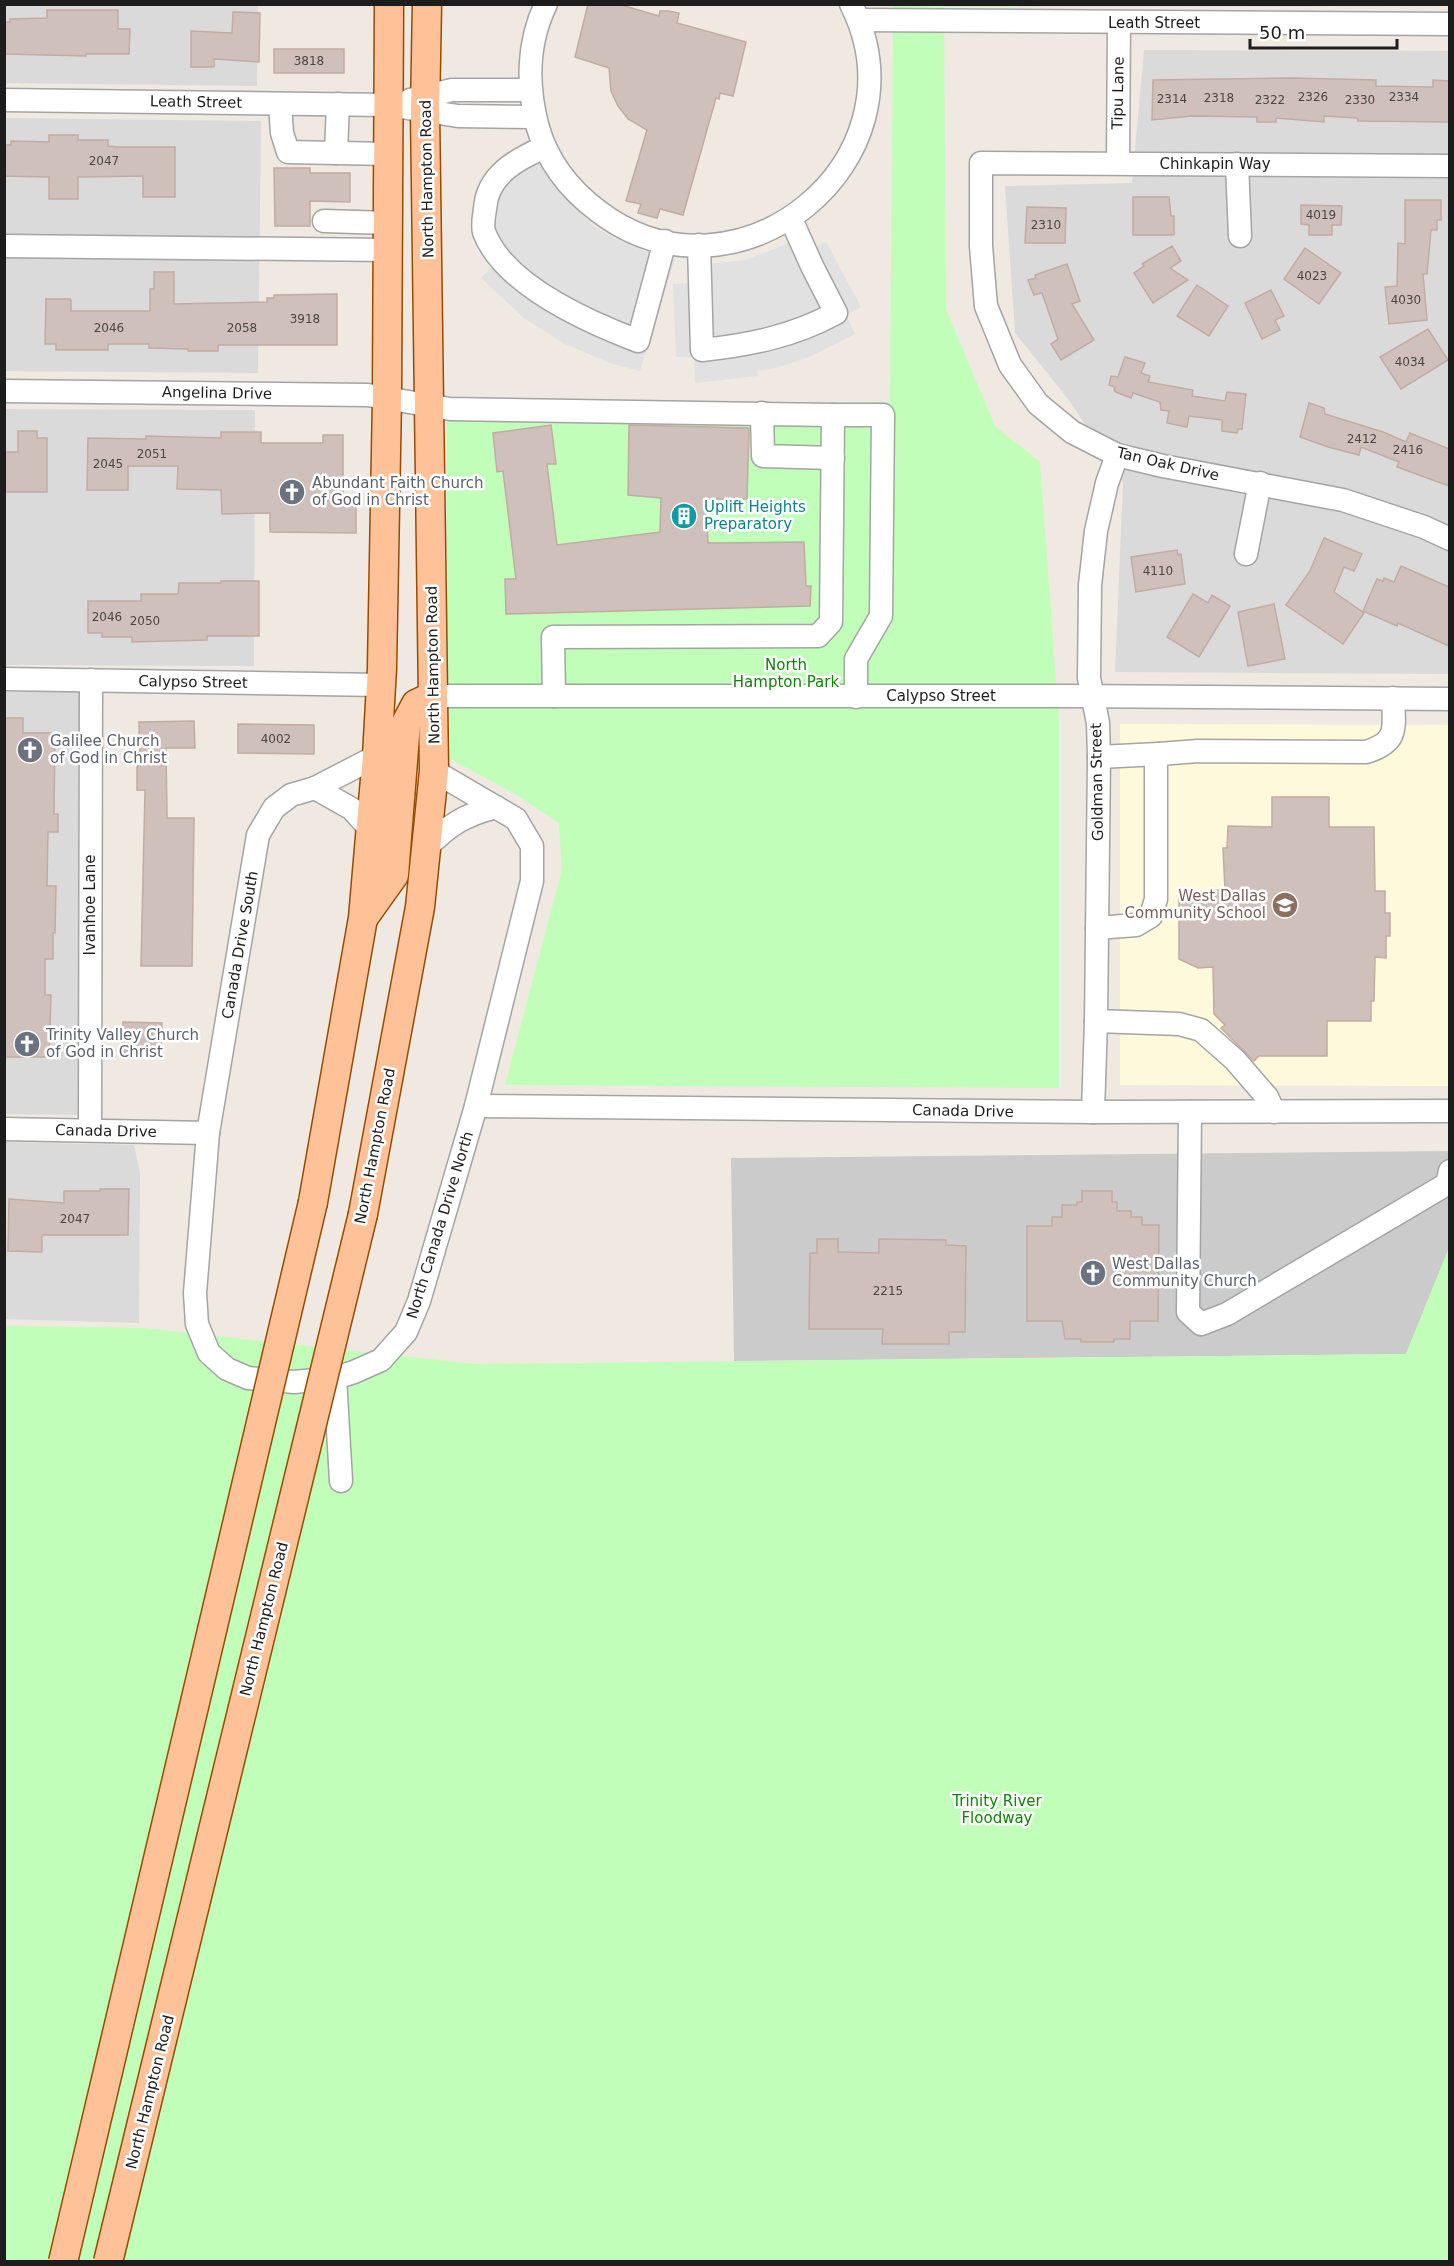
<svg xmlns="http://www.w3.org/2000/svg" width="1454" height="2266" viewBox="0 0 1454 2266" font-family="'DejaVu Sans',sans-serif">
<rect width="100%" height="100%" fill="#efe9e2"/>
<g fill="#dbdada">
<polygon points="1017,4 1449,4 1450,6 1017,7"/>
<polygon points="5,5 258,5 257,86 5,83"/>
<polygon points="1144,50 1449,51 1449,674 1115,672 1123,483 1069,400 1015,333 1005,186 1132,183"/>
<polygon points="5,118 261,121 258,373 5,371"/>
<polygon points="5,409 255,410 254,666 5,665"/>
<polygon points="5,692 83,692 80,1115 5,1114"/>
<polygon points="5,1142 134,1145 140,1173 139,1323 5,1319"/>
</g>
<polygon fill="#fff9db" points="1120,724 1449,725 1449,1086 1120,1085"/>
<polygon fill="#cbcbcb" points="1449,1151 1449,1248 1406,1354 734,1361 731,1158"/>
<g fill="#c0feba">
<polygon points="893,5 1017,5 1017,7 944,7 946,309 995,426 1040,462 1059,722 1059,1088 505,1085 562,870 559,823 512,792 446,757 447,407 890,402"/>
<polygon points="1449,1248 1449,2261 5,2262 5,1326 144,1328 475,1364 1406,1354"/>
</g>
<g fill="#e1e1e1">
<polygon points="532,141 549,175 562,194 592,225 615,239 647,252 675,259 640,371 610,363 565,344 525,319 481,278 493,267 486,257 476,200"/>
<polygon points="803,234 810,250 826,242 861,307 846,315 855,334 809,357 776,368 757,371 758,376 695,383 694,357 676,357 673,284 690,283 690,266 745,260 782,246"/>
</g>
<g fill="#d0c0bb" stroke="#c2aba3" stroke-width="1.5">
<polygon points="588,4 618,4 659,16 660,11 668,11 679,13 677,23 746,42 733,96 720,93 719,99 716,98 683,215 660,209 657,218 638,213 641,204 626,201 647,130 628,119 618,106 611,91 609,68 575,57"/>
<polygon points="47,10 118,10 118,29 130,29 129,54 86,54 86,56 4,54 4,22 10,22 10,19 47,18"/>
<polygon points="233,12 260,13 259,62 214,59 214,67 191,67 191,31 232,33"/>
<rect x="274" y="49" width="70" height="24"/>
<polygon points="1293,78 1376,80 1376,86 1433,87 1433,80 1449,81 1449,122 1358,121 1357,118 1324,116 1324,122 1276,118 1276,122 1257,122 1257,117 1192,116 1152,120 1153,80"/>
<polygon points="49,135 78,135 78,140 108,140 108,146 117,147 175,147 175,197 143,197 143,176 78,177 78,199 49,199 49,177 4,176 4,145 11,145 11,141 49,142"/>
<polygon points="274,168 310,168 310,173 350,173 350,202 310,201 310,226 275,226"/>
<polygon points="1133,197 1169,197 1171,216 1174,216 1174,235 1133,235"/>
<polygon points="1405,200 1441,200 1441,220 1437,220 1437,230 1431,230 1427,274 1423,274 1427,320 1389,324 1385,287 1397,286 1398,243 1405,244"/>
<polygon points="1301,205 1342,206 1341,225 1332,225 1332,235 1309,235 1309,225 1301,224"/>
<polygon points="1027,207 1066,208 1065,243 1025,243"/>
<polygon points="1172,246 1181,261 1170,268 1188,280 1153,303 1134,273 1144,266 1142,264"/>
<polygon points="1305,248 1341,273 1319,304 1284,279"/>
<polygon points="1067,264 1080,301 1072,304 1094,340 1061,360 1051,344 1058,339 1042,293 1034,295 1028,280 1036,278 1035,275"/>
<polygon points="154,272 174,272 174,304 267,302 267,298 274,298 274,295 337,294 337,345 218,345 218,351 188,351 188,349 149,348 149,344 108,344 108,350 56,350 56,344 45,344 46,299 70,299 71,300 71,311 150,311 150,289 154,289"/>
<polygon points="1197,285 1228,306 1209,336 1177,316"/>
<polygon points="1271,290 1284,316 1275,320 1280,330 1262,339 1245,303"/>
<polygon points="1428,329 1448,360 1401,389 1380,357"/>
<polygon points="1125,357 1145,363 1141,373 1150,376 1148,382 1193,390 1192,396 1225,401 1227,392 1246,394 1242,429 1238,429 1237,433 1222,431 1222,420 1189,416 1187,427 1167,423 1169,411 1161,410 1160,402 1133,393 1131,398 1116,392 1114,390 1115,387 1109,385 1111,376 1118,377"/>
<polygon points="1309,403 1324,408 1325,414 1383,432 1406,442 1410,433 1449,449 1449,486 1397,467 1399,462 1361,447 1359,455 1328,447 1300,437"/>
<polygon points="551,425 556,464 547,464 557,545 660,532 661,498 628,495 629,425 749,428 747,499 706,499 708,543 804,542 806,586 811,586 810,606 506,614 505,579 516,579 503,471 497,472 493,433"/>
<polygon points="18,431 37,431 37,438 47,438 47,492 4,492 4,452 18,452"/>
<polygon points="221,432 261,432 261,443 323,443 323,435 343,435 343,503 356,503 356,533 270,532 270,513 222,514 221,490 177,489 178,466 128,466 128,490 87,490 88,438 146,439 146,436 221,438"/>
<polygon points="1324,538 1362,554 1354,571 1344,567 1334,592 1364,613 1343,644 1286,605 1310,571"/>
<polygon points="1177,550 1178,555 1181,554 1185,584 1136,592 1131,557"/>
<polygon points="1401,566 1449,587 1449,646 1398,623 1397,626 1363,611 1377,579 1383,581 1384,578 1394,582"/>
<polygon points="221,581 259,581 259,636 207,636 207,640 132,642 132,637 102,637 102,633 88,633 88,601 141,601 141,594 178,594 179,583 221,583"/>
<polygon points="1193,594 1208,603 1212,595 1230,606 1199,657 1167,637"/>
<polygon points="1274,604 1285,659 1248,666 1238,612"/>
<polygon points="4,718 23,718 23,733 55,733 54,814 58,814 58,832 48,832 47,886 56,886 55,933 53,933 53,959 45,959 45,995 51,995 49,1057 4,1057"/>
<polygon points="194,721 195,748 166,748 167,818 194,818 192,966 141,966 145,790 137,790 137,766 140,766 139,722"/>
<polygon points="238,724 314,725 314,754 238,753"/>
<polygon points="1272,797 1329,797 1329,827 1374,827 1375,891 1385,891 1385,913 1390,913 1390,936 1386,936 1386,958 1375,957 1374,1001 1371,1001 1371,1021 1327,1021 1327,1056 1259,1056 1254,1061 1221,1028 1225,1025 1214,1014 1213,967 1198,968 1179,959 1179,892 1225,890 1223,848 1227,848 1228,826 1272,827"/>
<polygon points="123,1022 162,1023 161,1053 122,1052"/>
<polygon points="100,1189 129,1189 128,1235 42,1235 42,1252 8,1251 9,1199 64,1203 64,1191 100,1191"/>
<polygon points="1082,1191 1112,1191 1112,1202 1117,1202 1117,1211 1131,1211 1131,1217 1142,1217 1142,1225 1159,1225 1158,1321 1130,1321 1130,1339 1114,1339 1114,1342 1081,1342 1081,1339 1065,1339 1062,1321 1027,1321 1027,1226 1052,1226 1052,1217 1062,1217 1062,1205 1077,1205 1077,1202 1082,1202"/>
<polygon points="817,1239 838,1239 838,1252 879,1253 879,1239 946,1240 946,1245 966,1246 965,1332 949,1332 949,1344 882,1344 883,1329 809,1329 810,1253 817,1253"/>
</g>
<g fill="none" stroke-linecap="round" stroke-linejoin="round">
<defs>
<g id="minor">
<path d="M546,4C527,43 527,87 538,128C548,162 570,190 598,211C736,317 930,161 851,4"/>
<polyline points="859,20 1450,24"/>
<polyline points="4,100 388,105 458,116 535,117"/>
<polyline points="410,100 452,90 530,90"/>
<polyline points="280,104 282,133 288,152 388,154"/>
<path d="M545,147C517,159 487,175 485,209C484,216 482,225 484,232C504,285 588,322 638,341L665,241"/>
<polyline points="336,153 338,104"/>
<polyline points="1118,163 1119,23"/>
<polyline points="1237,164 1240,236"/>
<polyline points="1450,166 981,163 981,246 986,306 1010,365 1038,404 1072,432 1117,455 1163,466 1343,500 1424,527 1450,539"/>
<polyline points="324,221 388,223"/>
<path d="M699,245L702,350C750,345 794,336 836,313L812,266L791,219"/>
<polyline points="4,246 387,250"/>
<polyline points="4,391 368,395 450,409 833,415"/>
<polyline points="762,413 763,456 833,458"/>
<polyline points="1246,554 1260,483"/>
<polyline points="4,679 381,685"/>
<polyline points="433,696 1066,696 1450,699"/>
<polyline points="554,696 553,637 818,636 831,622 833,415 883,415 881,616 856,659 856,697"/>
<polyline points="377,756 315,788 291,795 274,808 258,835 208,1133 195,1293 197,1324 209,1353 227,1369 248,1378 294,1382 335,1378 354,1372 381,1360 406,1332 419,1301 476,1106 532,881 532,846 516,819 434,771"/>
<polyline points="1099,757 1159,754"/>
<polyline points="315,788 352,809 372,831"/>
<path d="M426,848C449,825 464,815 496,807"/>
<path d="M1097,928L1136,925L1151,916L1156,899V764L1159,754L1198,751L1366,752C1399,742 1394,728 1393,698"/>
<polyline points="1096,1021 1179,1024 1201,1030 1235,1060 1267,1097 1274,1112"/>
<polyline points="476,1106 1093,1112 1450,1111"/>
<polyline points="1093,1112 1096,1021 1099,757 1098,723 1089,678 1090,585 1096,531 1107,483 1117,455"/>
<polyline points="1190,1112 1188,1312 1201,1324 1227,1314 1447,1184 1450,1171"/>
<polyline points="4,1129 208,1133"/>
<polyline points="90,1130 91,680"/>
<polyline points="335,1378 341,1481"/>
</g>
<g id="major">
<polyline points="364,917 394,875 406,723 416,704 433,696"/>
<polyline points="313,1202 363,918 377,756 382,668 387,398 389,4"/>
<polyline points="363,1214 420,907 434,771 425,111 427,4"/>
</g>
</defs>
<use href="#minor" stroke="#a4a4a4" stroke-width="25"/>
<use href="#major" stroke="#964c00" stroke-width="31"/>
<use href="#minor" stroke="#fff" stroke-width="22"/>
<use href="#major" stroke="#ffc197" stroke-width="28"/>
<defs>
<g id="major-bridge">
<polyline points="63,2262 313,1202"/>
<polyline points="108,2262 363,1214"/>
</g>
</defs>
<use href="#major-bridge" stroke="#964c00" stroke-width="31" stroke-linecap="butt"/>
<use href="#major-bridge" stroke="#ffc197" stroke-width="28"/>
</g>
<defs>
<symbol id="church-disc" viewBox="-11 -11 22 22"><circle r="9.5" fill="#6b7280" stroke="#fff"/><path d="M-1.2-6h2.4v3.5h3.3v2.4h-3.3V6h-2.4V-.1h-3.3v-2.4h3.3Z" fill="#fff"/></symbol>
<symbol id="building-disc" viewBox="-11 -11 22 22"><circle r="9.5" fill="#0f9aa8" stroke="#fff"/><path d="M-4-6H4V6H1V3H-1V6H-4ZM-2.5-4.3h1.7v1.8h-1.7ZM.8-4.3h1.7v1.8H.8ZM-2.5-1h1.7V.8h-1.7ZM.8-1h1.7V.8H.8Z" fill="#fff"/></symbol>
<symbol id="school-disc" viewBox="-11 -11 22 22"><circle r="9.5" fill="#8d6e63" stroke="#fff"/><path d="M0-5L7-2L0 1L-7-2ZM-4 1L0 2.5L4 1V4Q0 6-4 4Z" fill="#fff"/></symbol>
</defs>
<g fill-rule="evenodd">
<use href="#church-disc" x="277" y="477" width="30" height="30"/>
<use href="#building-disc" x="669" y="501" width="30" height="30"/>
<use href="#church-disc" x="15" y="735" width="30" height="30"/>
<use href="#school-disc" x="1270" y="890" width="30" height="30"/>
<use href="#church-disc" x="12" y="1029" width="30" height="30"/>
<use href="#church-disc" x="1078" y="1258" width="30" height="30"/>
</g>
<g text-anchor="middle" stroke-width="5" stroke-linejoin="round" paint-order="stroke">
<g font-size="12" fill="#4a4644">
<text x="309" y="65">3818</text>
<text x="1313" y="101">2326</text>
<text x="1404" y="101">2334</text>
<text x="1219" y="102">2318</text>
<text x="1172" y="103">2314</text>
<text x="1270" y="104">2322</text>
<text x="1360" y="104">2330</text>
<text x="104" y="165">2047</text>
<text x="1321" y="219">4019</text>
<text x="1046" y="229">2310</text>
<text x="1312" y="280">4023</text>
<text x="1406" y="304">4030</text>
<text x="305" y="323">3918</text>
<text x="109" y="332">2046</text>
<text x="242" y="332">2058</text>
<text x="1410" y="366">4034</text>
<text x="1362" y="443">2412</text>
<text x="1408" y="454">2416</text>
<text x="152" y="458">2051</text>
<text x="108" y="468">2045</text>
<text x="1158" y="575">4110</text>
<text x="107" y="621">2046</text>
<text x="145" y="625">2050</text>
<text x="276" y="743">4002</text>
<text x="75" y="1223">2047</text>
<text x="888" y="1295">2215</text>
</g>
<g font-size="15" fill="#1d1d1d" stroke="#fff">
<text x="1154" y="28">Leath Street</text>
<text transform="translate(1118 93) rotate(-89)" y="5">Tipu Lane</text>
<text transform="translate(196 102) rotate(1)" y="5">Leath Street</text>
<text x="1215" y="169">Chinkapin Way</text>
<text transform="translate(427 179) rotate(-91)" y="5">North Hampton Road</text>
<text transform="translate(217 393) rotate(1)" y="5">Angelina Drive</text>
<text transform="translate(1168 464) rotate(13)" y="5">Tan Oak Drive</text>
<text transform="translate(433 665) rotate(-91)" y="5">North Hampton Road</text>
<text transform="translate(193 682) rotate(1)" y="5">Calypso Street</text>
<text x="941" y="701">Calypso Street</text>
<text transform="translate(1097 782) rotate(-91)" y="5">Goldman Street</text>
<text transform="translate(90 905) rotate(-90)" y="5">Ivanhoe Lane</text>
<text transform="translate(240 945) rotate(-80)" y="5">Canada Drive South</text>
<text transform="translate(963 1111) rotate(1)" y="5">Canada Drive</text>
<text transform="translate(106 1131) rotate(1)" y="5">Canada Drive</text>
<text transform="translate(375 1146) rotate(-79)" y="5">North Hampton Road</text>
<text transform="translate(440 1225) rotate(-73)" y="5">North Canada Drive North</text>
<text transform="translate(264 1619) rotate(-76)" y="5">North Hampton Road</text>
<text transform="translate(150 2092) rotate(-76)" y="5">North Hampton Road</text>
</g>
<g font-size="15" fill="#5b616d" stroke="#fff" text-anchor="start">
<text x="312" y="488">Abundant Faith Church<tspan x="312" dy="17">of God in Christ</tspan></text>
<text x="50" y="746">Galilee Church<tspan x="50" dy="17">of God in Christ</tspan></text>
<text x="46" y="1040">Trinity Valley Church<tspan x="46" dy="17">of God in Christ</tspan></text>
<text x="1112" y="1269">West Dallas<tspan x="1112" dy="17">Community Church</tspan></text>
</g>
<g font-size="15" fill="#0d838f" stroke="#fff" text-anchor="start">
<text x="704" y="512">Uplift Heights<tspan x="704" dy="17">Preparatory</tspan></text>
</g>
<g font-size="15" fill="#0c8501" stroke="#fff">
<text x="786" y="670">North<tspan x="786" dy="17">Hampton Park</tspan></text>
<text x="997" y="1806">Trinity River<tspan x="997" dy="17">Floodway</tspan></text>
</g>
<g font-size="15" fill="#785e54" stroke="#fff" text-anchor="end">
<text x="1266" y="901">West Dallas<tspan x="1266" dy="17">Community School</tspan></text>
</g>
</g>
<rect width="1454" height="2266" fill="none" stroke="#1d1d1d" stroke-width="12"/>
<path d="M1250 39v9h147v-9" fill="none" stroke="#1d1d1d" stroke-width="3"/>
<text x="1259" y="39" font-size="18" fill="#1d1d1d" stroke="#ffffff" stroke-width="4.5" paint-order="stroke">50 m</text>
</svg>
